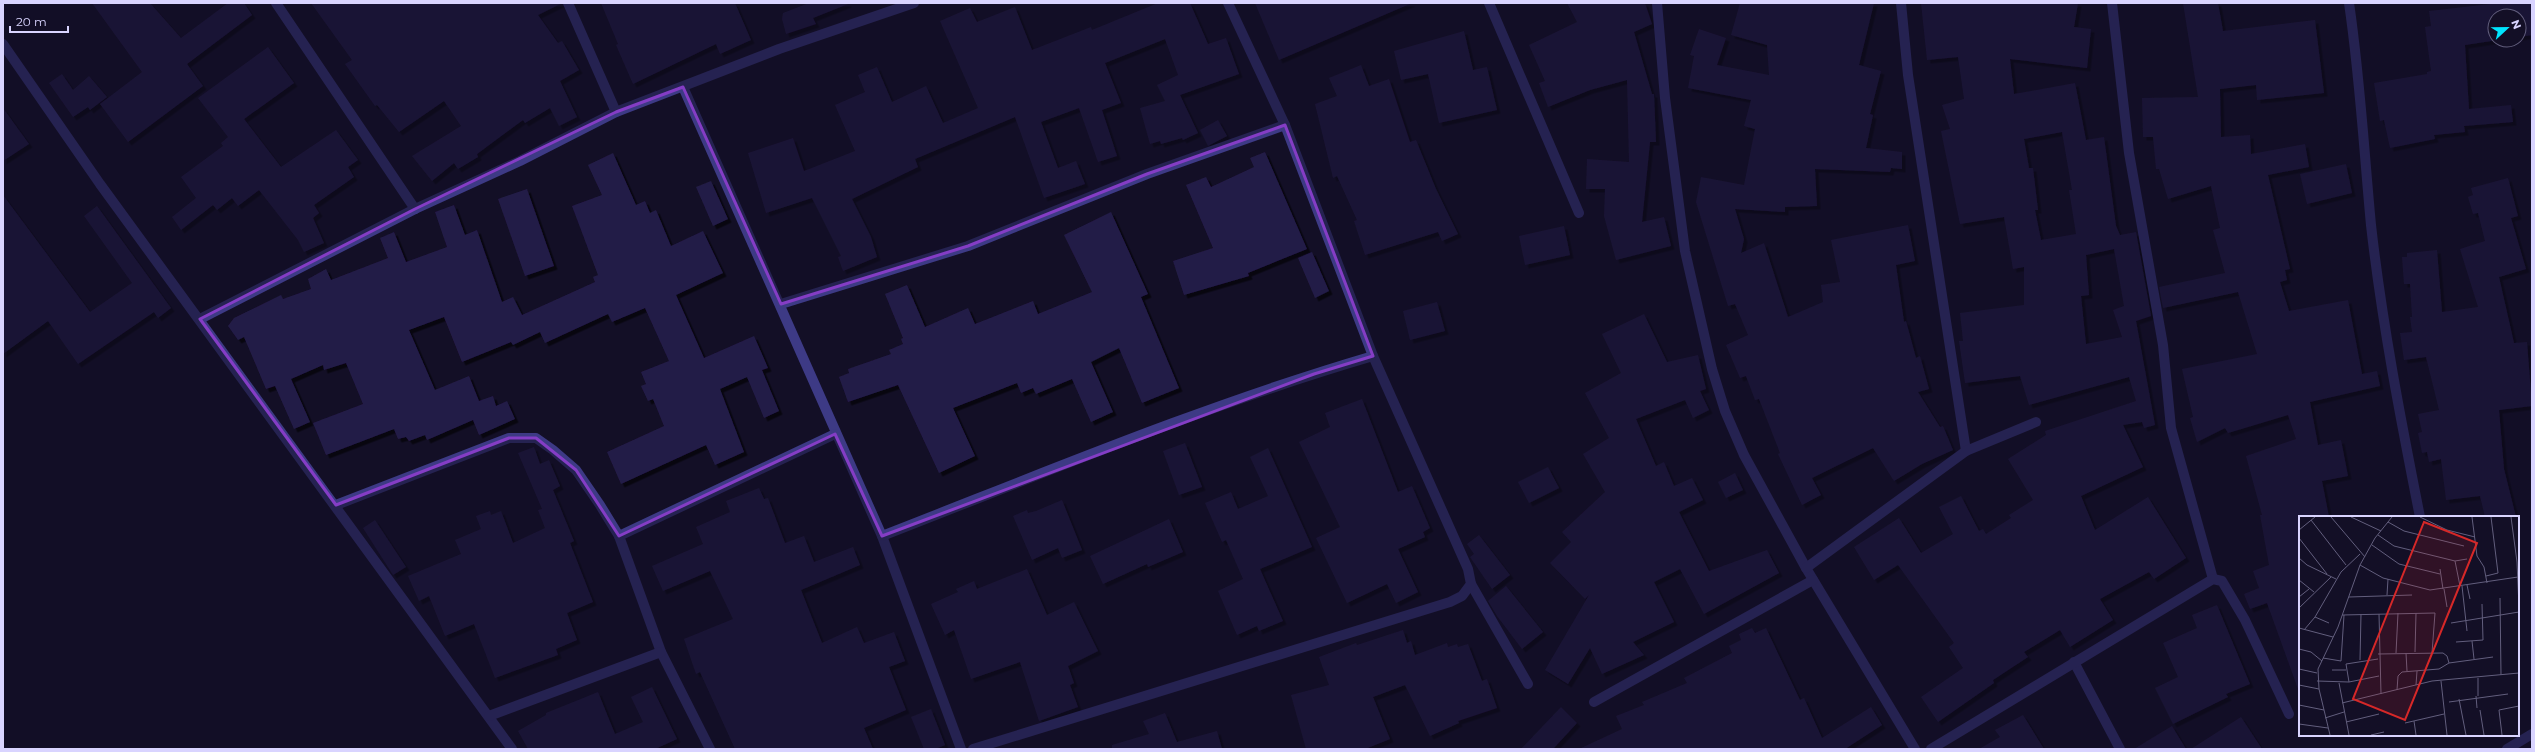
<svg xmlns="http://www.w3.org/2000/svg" width="2535" height="752" viewBox="0 0 2535 752" font-family="Montserrat,sans-serif">
<defs>
<filter id="shadow"><feDropShadow dx="3.5" dy="3.5" stdDeviation="0" flood-color="#0009"/></filter>
</defs>
<rect width="100%" height="100%" fill="#130f26"/>
<g fill="#241b47" fill-rule="evenodd" filter="url(#shadow)">
<polygon points="92,3 150,3 181,38 228,3 244,3 252,15 187,64 203,86 128,142 100,104 142,72"/>
<polygon points="311,3 562,3 538,15 558,43 562,41 579,70 560,81 577,117 559,126 550,108 525,123 523,120 477,154 478,157 458,169 454,163 432,181 412,156 461,126 444,101 399,132 377,105 375,106 345,64 352,60"/>
<polygon points="601,3 735,3 751,40 720,54 716,44 633,84 616,45 618,44"/>
<polygon points="809,3 848,3 848,4 813,18 816,24 786,34 782,19 783,13"/>
<polygon points="1158,3 1190,3 1208,44 1226,38 1239,74 1180,95 1198,133 1183,140 1182,138 1161,144 1160,141 1150,144 1140,108 1165,101 1157,85 1178,75 1165,39 1105,63 1121,103 1102,110 1117,156 1098,162 1079,108 1041,122 1058,168 1076,161 1085,184 1044,198 1015,117 915,159 918,167 852,199 871,237 877,257 843,271 838,257 841,256 812,198 766,213 748,153 793,138 804,171 855,151 835,105 865,92 858,75 877,67 892,102 926,86 943,123 978,108 940,21 970,8 977,22 1015,7 1032,50 1091,27 1092,30"/>
<polygon points="1255,3 1412,3 1279,60"/>
<polygon points="1567,3 1645,3 1652,24 1634,32 1652,94 1654,94 1656,142 1650,142 1642,222 1664,217 1671,246 1616,260 1604,216 1605,189 1586,189 1587,159 1629,162 1627,80 1590,90 1548,107 1539,83 1545,81 1529,45 1577,22"/>
<polygon points="1740,3 1874,3 1859,65 1881,71 1870,114 1873,115 1866,148 1902,152 1902,169 1891,168 1890,172 1815,169 1817,206 1785,207 1785,212 1735,209 1744,239 1741,253 1764,243 1788,317 1823,302 1821,285 1840,282 1831,240 1908,225 1915,261 1896,265 1904,322 1906,321 1916,358 1920,356 1929,389 1918,392 1940,427 1943,426 1953,450 1922,464 1894,481 1873,448 1812,478 1821,495 1802,505 1778,454 1780,453 1759,399 1755,400 1746,376 1740,378 1726,345 1748,335 1735,304 1728,306 1696,202 1701,177 1744,185 1755,129 1744,126 1751,100 1688,88 1694,56 1690,55 1699,29 1726,38 1717,65 1769,75 1767,45 1731,35"/>
<path d="M1921,3H2078L2074,27L2091,29L2087,68L2010,59L2014,94L2075,83L2086,140L2104,137L2116,226L2120,235L2136,232L2150,310L2151,316L2136,321L2155,425L2144,428L2142,422L2123,425L2143,467L2081,496L2095,530L2148,497L2186,558L2154,579L2149,572L2100,599L2113,620L2070,647L2060,630L2024,652L2028,657L1993,680L1994,683L1938,722L1921,697L1963,668L1949,647L1954,643L1898,565L1874,580L1854,547L1899,518L1921,553L1953,534L1939,507L1961,496L1979,531L1983,529L1986,534L2011,518L2009,515L2033,500L2008,459L2046,435L2045,431L2136,401L2129,377L2029,405L2020,376L1965,383L1959,341H1963L1960,313L2024,305V267L2013,269L2004,217L1960,224L1941,131L1950,129L1942,105L1964,99L1958,57L1927,60ZM2062,132L2072,190H2069L2076,234L2041,240L2035,210H2038L2033,168H2029L2024,139ZM2114,249L2124,306L2113,310L2122,337L2086,344L2081,296L2089,295L2086,255Z"/>
<polygon points="2183,3 2218,3 2223,31 2315,20 2324,93 2257,100 2256,85 2220,89 2221,137 2250,135 2251,154 2305,144 2309,167 2268,175 2290,269 2285,270 2287,280 2280,282 2289,311 2348,300 2362,374 2377,371 2380,386 2310,402 2318,445 2341,440 2348,476 2322,481 2329,517 2300,517 2300,689 2298,689 2267,603 2250,609 2244,594 2259,588 2253,571 2269,565 2260,515 2262,515 2246,456 2296,439 2288,415 2228,433 2225,428 2197,442 2190,418 2193,417 2182,369 2257,354 2238,292 2163,308 2159,287 2225,273 2213,230 2220,228 2211,186 2168,199 2159,169 2156,169 2153,137 2143,137 2142,98 2198,97"/>
<polygon points="2499,3 2532,3 2532,35 2519,37 2519,16 2495,16 2495,40 2498,40 2465,45 2469,109 2511,105 2513,122 2464,126 2465,132 2434,135 2435,139 2390,148 2384,120 2380,121 2374,83 2427,74 2427,72 2431,71 2425,27 2431,26 2429,11"/>
<polygon points="1464,31 1473,70 1487,67 1497,110 1439,123 1428,74 1401,80 1394,51"/>
<polygon points="268,47 294,83 244,119 281,167 336,130 358,160 348,167 354,177 314,205 319,213 313,218 324,243 304,252 298,240 259,190 238,206 232,198 217,210 213,205 181,230 172,217 196,198 181,177 223,146 221,143 228,137 198,98"/>
<polygon points="1361,65 1369,86 1389,79 1410,142 1416,140 1436,189 1458,234 1442,241 1438,232 1365,255 1354,221 1357,220 1337,176 1333,178 1315,104 1337,96 1329,78"/>
<polygon points="62,74 73,90 89,76 107,97 90,110 88,107 73,117 49,83"/>
<polygon points="3,108 29,144 3,161"/>
<polygon points="1218,120 1227,136 1208,146 1200,130"/>
<polygon points="1265,152 1307,249 1248,273 1249,276 1184,295 1173,261 1213,248 1186,185 1206,177 1211,187 1254,167 1250,158"/>
<polygon points="613,153 636,205 645,201 650,213 656,210 671,246 703,231 723,273 676,295 704,358 754,336 768,368 762,370 779,411 764,418 747,377 720,389 744,452 715,465 706,445 621,484 607,452 664,426 653,399 648,401 641,386 646,384 641,372 669,361 645,308 612,322 608,314 545,343 540,332 513,345 511,342 462,362 444,317 409,330 435,390 469,376 479,401 493,396 496,406 507,401 515,419 479,435 473,420 427,440 425,435 409,441 406,437 398,439 394,429 326,455 313,423 363,404 346,363 324,370 323,365 291,379 310,422 294,429 275,386 266,389 244,337 238,340 228,326 234,318 281,295 283,299 311,289 308,279 326,269 331,280 388,258 380,238 394,232 406,262 447,247 435,212 454,205 465,235 477,230 502,302 513,297 522,315 595,282 593,277 598,275 572,206 602,195 588,165"/>
<polygon points="2346,164 2352,193 2307,204 2300,174"/>
<polygon points="2508,178 2518,216 2511,218 2526,269 2499,277 2514,343 2527,342 2532,406 2499,410 2504,469 2516,517 2485,517 2480,496 2446,500 2441,459 2429,462 2427,452 2422,453 2418,433 2422,432 2418,414 2439,410 2426,357 2404,360 2400,333 2412,332 2410,317 2412,317 2410,284 2404,284 2402,257 2407,257 2407,253 2437,250 2442,312 2478,307 2460,249 2485,241 2478,213 2473,214 2468,197 2473,195 2471,188"/>
<polygon points="711,181 728,219 713,226 696,187"/>
<polygon points="527,189 554,266 525,276 498,199"/>
<polygon points="3,195 90,312 132,283 84,216 97,206 171,308 158,318 154,312 78,364 48,321 3,354"/>
<polygon points="1111,212 1148,294 1141,297 1179,388 1142,403 1119,348 1091,362 1113,412 1091,422 1072,379 1036,394 1033,388 1021,393 1017,383 953,408 975,456 939,473 898,385 848,402 839,377 849,373 848,369 891,354 889,350 903,344 901,339 903,338 885,294 907,285 925,327 968,308 975,324 1033,301 1038,314 1092,292 1064,235"/>
<polygon points="1564,226 1570,255 1525,265 1519,236"/>
<polygon points="1312,252 1329,291 1315,298 1298,258"/>
<polygon points="1437,302 1445,331 1410,340 1403,311"/>
<polygon points="1644,314 1667,362 1698,355 1706,389 1700,391 1709,410 1693,418 1685,400 1636,419 1656,466 1664,462 1674,486 1692,478 1703,500 1679,512 1709,571 1767,550 1779,573 1704,614 1680,569 1654,582 1674,622 1633,642 1644,655 1602,674 1590,648 1568,684 1545,670 1589,595 1585,599 1550,563 1571,542 1562,532 1605,492 1583,454 1609,438 1585,393 1621,373 1602,334"/>
<polygon points="1362,399 1398,492 1412,486 1430,528 1423,532 1425,537 1398,549 1418,592 1396,603 1387,584 1347,603 1316,538 1340,527 1299,442 1330,427 1325,413"/>
<polygon points="1185,443 1202,487 1179,495 1163,451"/>
<polygon points="534,447 540,464 549,460 560,486 553,490 574,541 570,543 593,602 567,613 577,640 556,649 558,655 495,678 474,624 445,636 429,596 419,601 408,576 461,554 455,540 481,529 476,516 490,511 491,515 501,511 513,543 545,528 538,510 542,509 518,453"/>
<polygon points="1268,448 1312,547 1260,569 1283,621 1259,631 1257,626 1237,635 1218,591 1243,579 1226,540 1222,542 1205,503 1231,492 1238,509 1268,496 1250,457"/>
<polygon points="1548,467 1559,488 1529,503 1518,482"/>
<polygon points="1735,473 1743,490 1726,498 1718,482"/>
<polygon points="759,488 764,499 768,498 785,543 804,536 814,562 853,547 860,565 801,590 822,643 857,627 864,643 894,632 905,661 889,667 906,710 864,728 873,749 735,749 700,672 696,674 684,639 733,619 710,571 663,591 652,566 703,544 696,527 730,512 726,501"/>
<polygon points="1062,500 1082,550 1062,558 1058,548 1032,560 1013,516 1027,510 1028,513 1036,511"/>
<polygon points="1169,519 1183,552 1148,567 1147,564 1103,584 1090,556"/>
<polygon points="375,520 406,567 393,575 363,528"/>
<polygon points="1479,535 1510,575 1492,589 1470,557 1474,554 1467,544"/>
<polygon points="1027,569 1047,615 1074,602 1098,651 1068,666 1074,683 1070,685 1078,707 1039,721 1020,662 971,679 954,630 945,635 931,604 958,592 956,589 974,581 977,589"/>
<polygon points="1506,586 1543,632 1522,649 1497,616 1488,601"/>
<polygon points="2217,605 2250,684 2226,694 2228,697 2173,724 2155,688 2178,677 2163,643 2197,628 2192,615"/>
<polygon points="1752,628 1755,633 1766,628 1800,700 1804,698 1822,738 1871,707 1882,725 1845,749 1579,749 1622,729 1616,716 1644,705 1642,702 1687,683 1684,678 1732,653 1729,646 1741,640 1739,634"/>
<polygon points="1403,630 1407,643 1411,641 1415,655 1447,643 1448,647 1457,644 1458,647 1468,644 1482,681 1487,679 1497,708 1458,721 1459,723 1430,736 1405,685 1373,697 1390,739 1365,749 1306,749 1291,695 1329,685 1319,657 1356,643 1357,645"/>
<polygon points="652,687 677,739 655,749 528,749 518,731 546,715 546,713 598,692 615,734 643,722 631,697"/>
<polygon points="1561,707 1577,723 1553,749 1521,749"/>
<polygon points="931,709 945,745 935,749 924,749 911,717"/>
<polygon points="1165,713 1177,742 1217,731 1222,749 1112,749 1112,745 1149,734 1143,721"/>
<polygon points="2023,715 2044,749 1979,749 2000,737 1995,730"/>
<polygon points="2241,717 2262,749 2191,749"/>
<polygon points="2172,726 2186,749 2134,749"/>
</g>
<g fill="none" stroke-linecap="round" stroke-linejoin="round">
<g stroke="#3d3a85" stroke-width="10">
<polyline points="276,3 415,209"/>
<polyline points="568,3 616,112"/>
<polyline points="1489,3 1579,213"/>
<polyline points="1657,3 1665,98 1685,251 1712,369 1725,411 1744,455 1806,568 1915,749"/>
<polyline points="1901,3 1908,75 1966,451"/>
<polyline points="2112,3 2129,153 2163,345 2171,428 2213,579"/>
<path d="M2349,3C2360,77 2364,151 2371,225C2382,323 2401,421 2420,517"/>
<polyline points="3,44 100,184 512,749"/>
<polyline points="683,87 882,536 961,749"/>
<polyline points="781,304 968,246 1147,174 1285,125"/>
<polyline points="200,319 415,209 520,161 616,112 779,49 914,3"/>
<polyline points="336,505 509,438 536,438 553,450 576,470 600,505 619,536 661,652 710,749"/>
<polyline points="619,536 835,434"/>
<path d="M882,536C1044,473 1206,405 1373,356"/>
<polyline points="1806,568 1966,451 2036,422"/>
<polyline points="1471,584 1528,684"/>
<polyline points="2074,662 2120,749"/>
<polyline points="1594,702 1813,580"/>
<polyline points="489,716 661,652"/>
<polyline points="973,749 1450,602 1462,596 1471,584 1468,569 1373,356 1285,125 1228,3"/>
<polyline points="1931,749 2213,579 2222,581 2245,620 2289,714"/>
<polyline points="2507,749 2532,734"/>
</g>
</g>
<path d="M0 0H2535V752H0ZM683,87L781,304L968,246L1147,174L1285,125L1373,356L1314,374L882,536L835,434L619,536L576,470L536,438H509L336,505L200,319L415,209L616,112Z" fill="#130f26" fill-opacity=".55" fill-rule="evenodd"/>
<path fill="none" stroke="#843dc5" stroke-width="3" stroke-linejoin="round" d="M683,87L781,304L968,246L1147,174L1285,125L1373,356L1314,374L882,536L835,434L619,536L576,470L536,438H509L336,505L200,319L415,209L616,112Z"/>
<g transform="translate(2299 516)">
<rect width="220" height="220" fill="#130f26"/>
<path fill="none" stroke="#625e7d" stroke-width="1" d="M32,1L66,41M52,1L82,15M121,1L148,14L176,21M173,1L178,40L185,51L188,67M212,1L218,46L220,91M12,4L47,49M89,6L105,15L165,30M0,14L16,1M79,19L95,30L156,45M0,22L28,58M73,29L100,48L141,58M0,42L8,49L37,63M61,49L84,62L131,74L219,61M141,53L144,73M187,60L199,57L192,1M0,64L15,76M168,69L171,83M161,70L156,45L168,43M163,70L168,115M145,73L148,91M88,79L89,63M0,81L10,73M50,81L113,79M201,82L202,159M0,92L32,61M80,98L82,178M43,99L136,97L133,137M16,101L30,107M152,107L220,96M0,112L34,121M5,114L16,101L42,56L61,38M173,125L175,143M157,126L184,124L183,88M0,133L12,136L23,145M116,136L117,97M97,137L99,97M107,137L108,155M79,138L144,137L148,140L150,147M24,142L42,145L45,99M61,144L62,98M0,153L18,157M33,154H47M18,165L50,166L80,160M142,165L148,219M50,166L47,148L79,143M40,167L50,219M0,169L20,173M117,169L118,155M98,174L99,160L103,156L140,153L150,147L194,141M177,180L178,192M179,180V162M160,183L167,219M150,186L209,178M43,187L133,165L220,157M0,189L25,194M181,194L185,219M26,202L45,196M115,205L117,219M47,206L80,198M106,207L145,198M0,208L29,212M31,219L20,173L19,153L39,111L61,49L76,22L93,1M72,219L85,216M203,219L200,194L220,190"/>
<path fill="#d62828" fill-opacity="0.15" stroke="#d62828" stroke-width="2" d="M125,6L178,27L106,204L54,183Z"/>
<rect width="220" height="220" fill="none" stroke="#d9d4ff" stroke-width="2"/>
</g>
<rect width="2535" height="752" fill="none" stroke="#d9d4ff" stroke-width="8"/>
<g transform="translate(2507 28) rotate(68)"><circle r="19" fill="#130f26" stroke="#625e7d"/>
<path d="M0-3L7 15L0 10L-7 15Z" fill="#00e5ff"/>
<text y="-6" font-size="11" font-weight="bold" text-anchor="middle" fill="#d9d4ff">N</text>
</g>
<path d="M10 26v6h58v-6" fill="none" stroke="#d9d4ff" stroke-width="2"/>
<text x="16" y="26" font-size="12" fill="#d9d4ff" stroke="#130f26" stroke-width="3" paint-order="stroke">20 m</text>
</svg>
